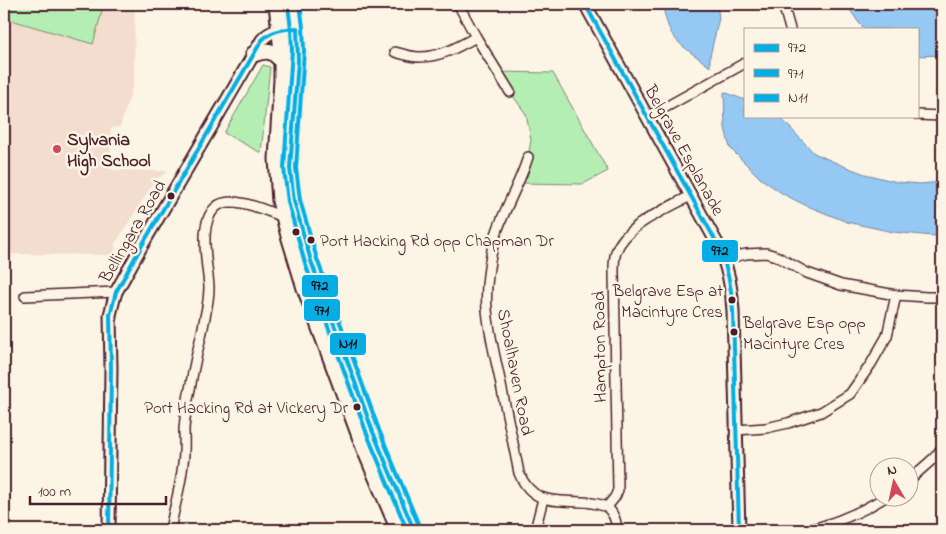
<svg xmlns="http://www.w3.org/2000/svg" width="946" height="534" viewBox="0 0 946 534" font-family="'Indie Flower',sans-serif">
<rect width="100%" height="100%" fill="#fcf5e5"/>
<filter id="ink" filterUnits="userSpaceOnUse"><feTurbulence type="fractalNoise" baseFrequency=".02" numOctaves="2"/><feDisplacementMap in="SourceGraphic" scale="10" xChannelSelector="R" yChannelSelector="G"/><feConvolveMatrix kernelMatrix="1 2 1 2 8 2 1 2 1" color-interpolation-filters="sRGB"/></filter>
<g filter="url(#ink)">
<polygon fill="#f3ddcf" points="4,4 135,4 134,82 120,127 111,128 111,170 169,171 158,178 152,185 115,244 115,255 4,254"/>
<g fill="#b4eeb3" stroke="#7f866f">
<polygon points="4,4 104,4 93,44 4,18"/>
<polygon points="263,65 270,67 261,153 224,133"/>
<polygon points="498,72 553,73 608,171 583,184 518,183 528,157 531,140 526,114 510,92"/>
</g>
<g fill="#95c9f3" stroke="#7785a3">
<path d="M663,4H717L719,18L710,56V67C682,44 668,43 663,4Z"/>
<polygon points="846,4 942,4 942,55 917,56 917,29 865,29 859,23"/>
<polygon points="724,92 745,100 745,116 779,116 814,153 841,165 865,174 897,182 920,184 942,182 942,235 932,236 893,232 847,222 805,205 783,194 760,178 730,148 725,128"/>
</g>
<g fill="none" stroke-linecap="round" stroke-linejoin="round">
<defs>
<g id="minor">
<polyline points="458,4 476,37 510,92"/>
<polyline points="783,4 790,29"/>
<path d="M395,52C403,54 411,57 419,57C441,57 458,47 476,37"/>
<polyline points="917,115 942,116"/>
<polyline points="648,117 745,63"/>
<path d="M528,157C519,186 502,212 494,241C489,263 485,286 487,309C489,333 495,356 500,380C506,411 513,442 519,473C537,516 574,493 607,507"/>
<polyline points="724,259 746,254 766,253 776,256 807,273 841,285 896,295 927,297 942,297"/>
<polyline points="25,296 116,292"/>
<polyline points="736,430 766,428 788,423 821,412 850,394 871,364 887,336 896,295"/>
<polyline points="908,481 934,458 942,448"/>
<path d="M170,530C174,508 181,486 183,463C185,452 184,441 184,429C185,416 188,398 191,384C194,362 201,340 205,317C207,308 209,297 209,287C208,266 197,223 216,207C231,193 268,212 284,217"/>
<polyline points="535,530 543,499"/>
<path d="M617,530C616,520 614,514 607,507L615,497L618,490L614,271C614,265 614,258 616,252C625,225 667,209 690,196"/>
<path d="M808,530C837,523 862,512 887,496"/>
</g>
<g id="tertiary">
<path d="M585,4L718,245C728,267 732,287 733,311L739,530"/>
<path d="M109,530L111,368L110,315L114,299L116,292L141,247L262,40C271,29 284,29 297,28"/>
</g>
<g id="primary">
<polyline points="277,4 282,52 282,80 277,159 280,201 288,232 305,288 364,447 399,530"/>
<polyline points="294,4 297,28 298,50 290,168 294,201 311,261 329,310 373,432 414,530"/>
<path d="M254,54C268,49 272,50 282,61"/>
</g>
</defs>
<use href="#minor" stroke="#4a1f2b" stroke-width="12"/>
<use href="#tertiary" stroke="#4a1f2b" stroke-width="15"/>
<use href="#primary" stroke="#4a1f2b" stroke-width="19"/>
<use href="#minor" stroke="#fcf5e5" stroke-width="9"/>
<use href="#tertiary" stroke="#fcf5e5" stroke-width="11"/>
<use href="#primary" stroke="#fcf5e5" stroke-width="15"/>
<defs>
<g id="bus-1">
<path d="M585,4L718,245C727,266 732,288 733,311L739,530"/>
<polyline points="297,28 298,61 290,168 294,201 311,261 373,432 414,530"/>
<path d="M109,530L111,368L110,315L116,292L141,247L262,40C272,30 284,29 297,28"/>
</g>
<polyline id="bus-2" points="288,5 291,29 292,50 284,168 288,202 305,263 367,434 407,530"/>
<polyline id="bus-3" points="300,4 303,27 304,50 296,168 300,200 317,259 379,430 420,528"/>
</defs>
<use href="#bus-1" stroke="#fcf5e5" stroke-width="8"/>
<use href="#bus-2" stroke="#fcf5e5" stroke-width="8"/>
<use href="#bus-3" stroke="#fcf5e5" stroke-width="8"/>
<use href="#bus-1" stroke="#04aee5" stroke-width="4"/>
<use href="#bus-2" stroke="#04aee5" stroke-width="4"/>
<use href="#bus-3" stroke="#04aee5" stroke-width="4"/>
</g>
</g>
<circle fill="#d1495b" stroke="#fcf5e5" stroke-width="2" cx="57" cy="149" r="5"/>
<g fill="#4a1f2b" stroke="#fcf5e5" stroke-width="2">
<circle cx="171" cy="196" r="4.5"/>
<circle cx="296" cy="232" r="4.5"/>
<circle cx="311" cy="240" r="4.5"/>
<circle cx="732" cy="300" r="4.5"/>
<circle cx="734" cy="332" r="4.5"/>
<circle cx="357" cy="407" r="4.5"/>
</g>
<g text-anchor="middle" stroke-width="5" stroke-linejoin="round" paint-order="stroke">
<g font-size="17" fill="#4a1f2b" stroke="#fcf5e5" text-anchor="start">
<text x="320" y="246">Port Hacking Rd opp Chapman Dr</text>
<text x="723" y="296" text-anchor="end">Belgrave Esp at<tspan x="723" dy="21">Macintyre Cres</tspan></text>
<text x="743" y="328">Belgrave Esp opp<tspan x="743" dy="21">Macintyre Cres</tspan></text>
<text x="348" y="413" text-anchor="end">Port Hacking Rd at Vickery Dr</text>
</g>
<g font-size="18" font-weight="bold" fill="#4a1f2b" stroke="#fcf5e5" text-anchor="start">
<text x="67" y="145">Sylvania<tspan x="67" dy="21">High School</tspan></text>
</g>
<g font-size="18" fill="#4a1f2b" stroke="#fcf5e5">
<text transform="translate(685 150) rotate(61)" y="6">Belgrave Esplanade</text>
<text transform="translate(132 231) rotate(-60)" y="6">Bellingara Road</text>
<text transform="translate(599 347) rotate(-91)" y="6">Hampton Road</text>
<text transform="translate(516 372) rotate(79)" y="6">Shoalhaven Road</text>
</g>
</g>
<g stroke="#fcf5e5" stroke-width="2">
<rect x="701" y="239" width="38" height="24" rx="5" fill="#04aee5"/>
<rect x="301" y="274" width="38" height="24" rx="5" fill="#04aee5"/>
<rect x="303" y="298" width="38" height="24" rx="5" fill="#04aee5"/>
<rect x="329" y="332" width="38" height="24" rx="5" fill="#04aee5"/>
</g>
<g font-size="14" text-anchor="middle" font-weight="bold" fill="#111">
<text x="720" y="255">972</text>
<text x="320" y="290">972</text>
<text x="322" y="315">971</text>
<text x="348" y="348">N11</text>
</g>
<rect width="946" height="534" fill="none" stroke="#fcf5e5" stroke-width="20"/>
<rect x="10" y="10" width="926" height="514" fill="none" stroke="#4a1f2b" stroke-width="2" filter="url(#ink)"/>
<rect x="744" y="28" width="175" height="90" fill="#fcf5e5" stroke="#b59f9b"/>
<rect x="754" y="44" width="25" height="8" fill="#04aee5" stroke="#b59f9b"/>
<text x="788" y="52" font-size="15" fill="#4a1f2b">972</text>
<rect x="754" y="69" width="25" height="8" fill="#04aee5" stroke="#b59f9b"/>
<text x="788" y="78" font-size="15" fill="#4a1f2b">971</text>
<rect x="754" y="94" width="25" height="8" fill="#04aee5" stroke="#b59f9b"/>
<text x="788" y="102" font-size="15" fill="#4a1f2b">N11</text>
<g transform="translate(894 482) rotate(351)"><circle r="24" fill="#fcf5e5" stroke="#b59f9b"/>
<path d="M0-4L9 19L0 12L-9 19Z" fill="#d1495b"/>
<text y="-8" font-size="14" font-weight="bold" text-anchor="middle" fill="#4a1f2b">N</text>
</g>
<path d="M30 496v8h136v-8" fill="none" stroke="#4a1f2b" stroke-width="2.5"/>
<text x="38" y="496" font-size="15" fill="#4a1f2b" stroke="#fcf5e5" stroke-width="4" paint-order="stroke">100 m</text>
</svg>
